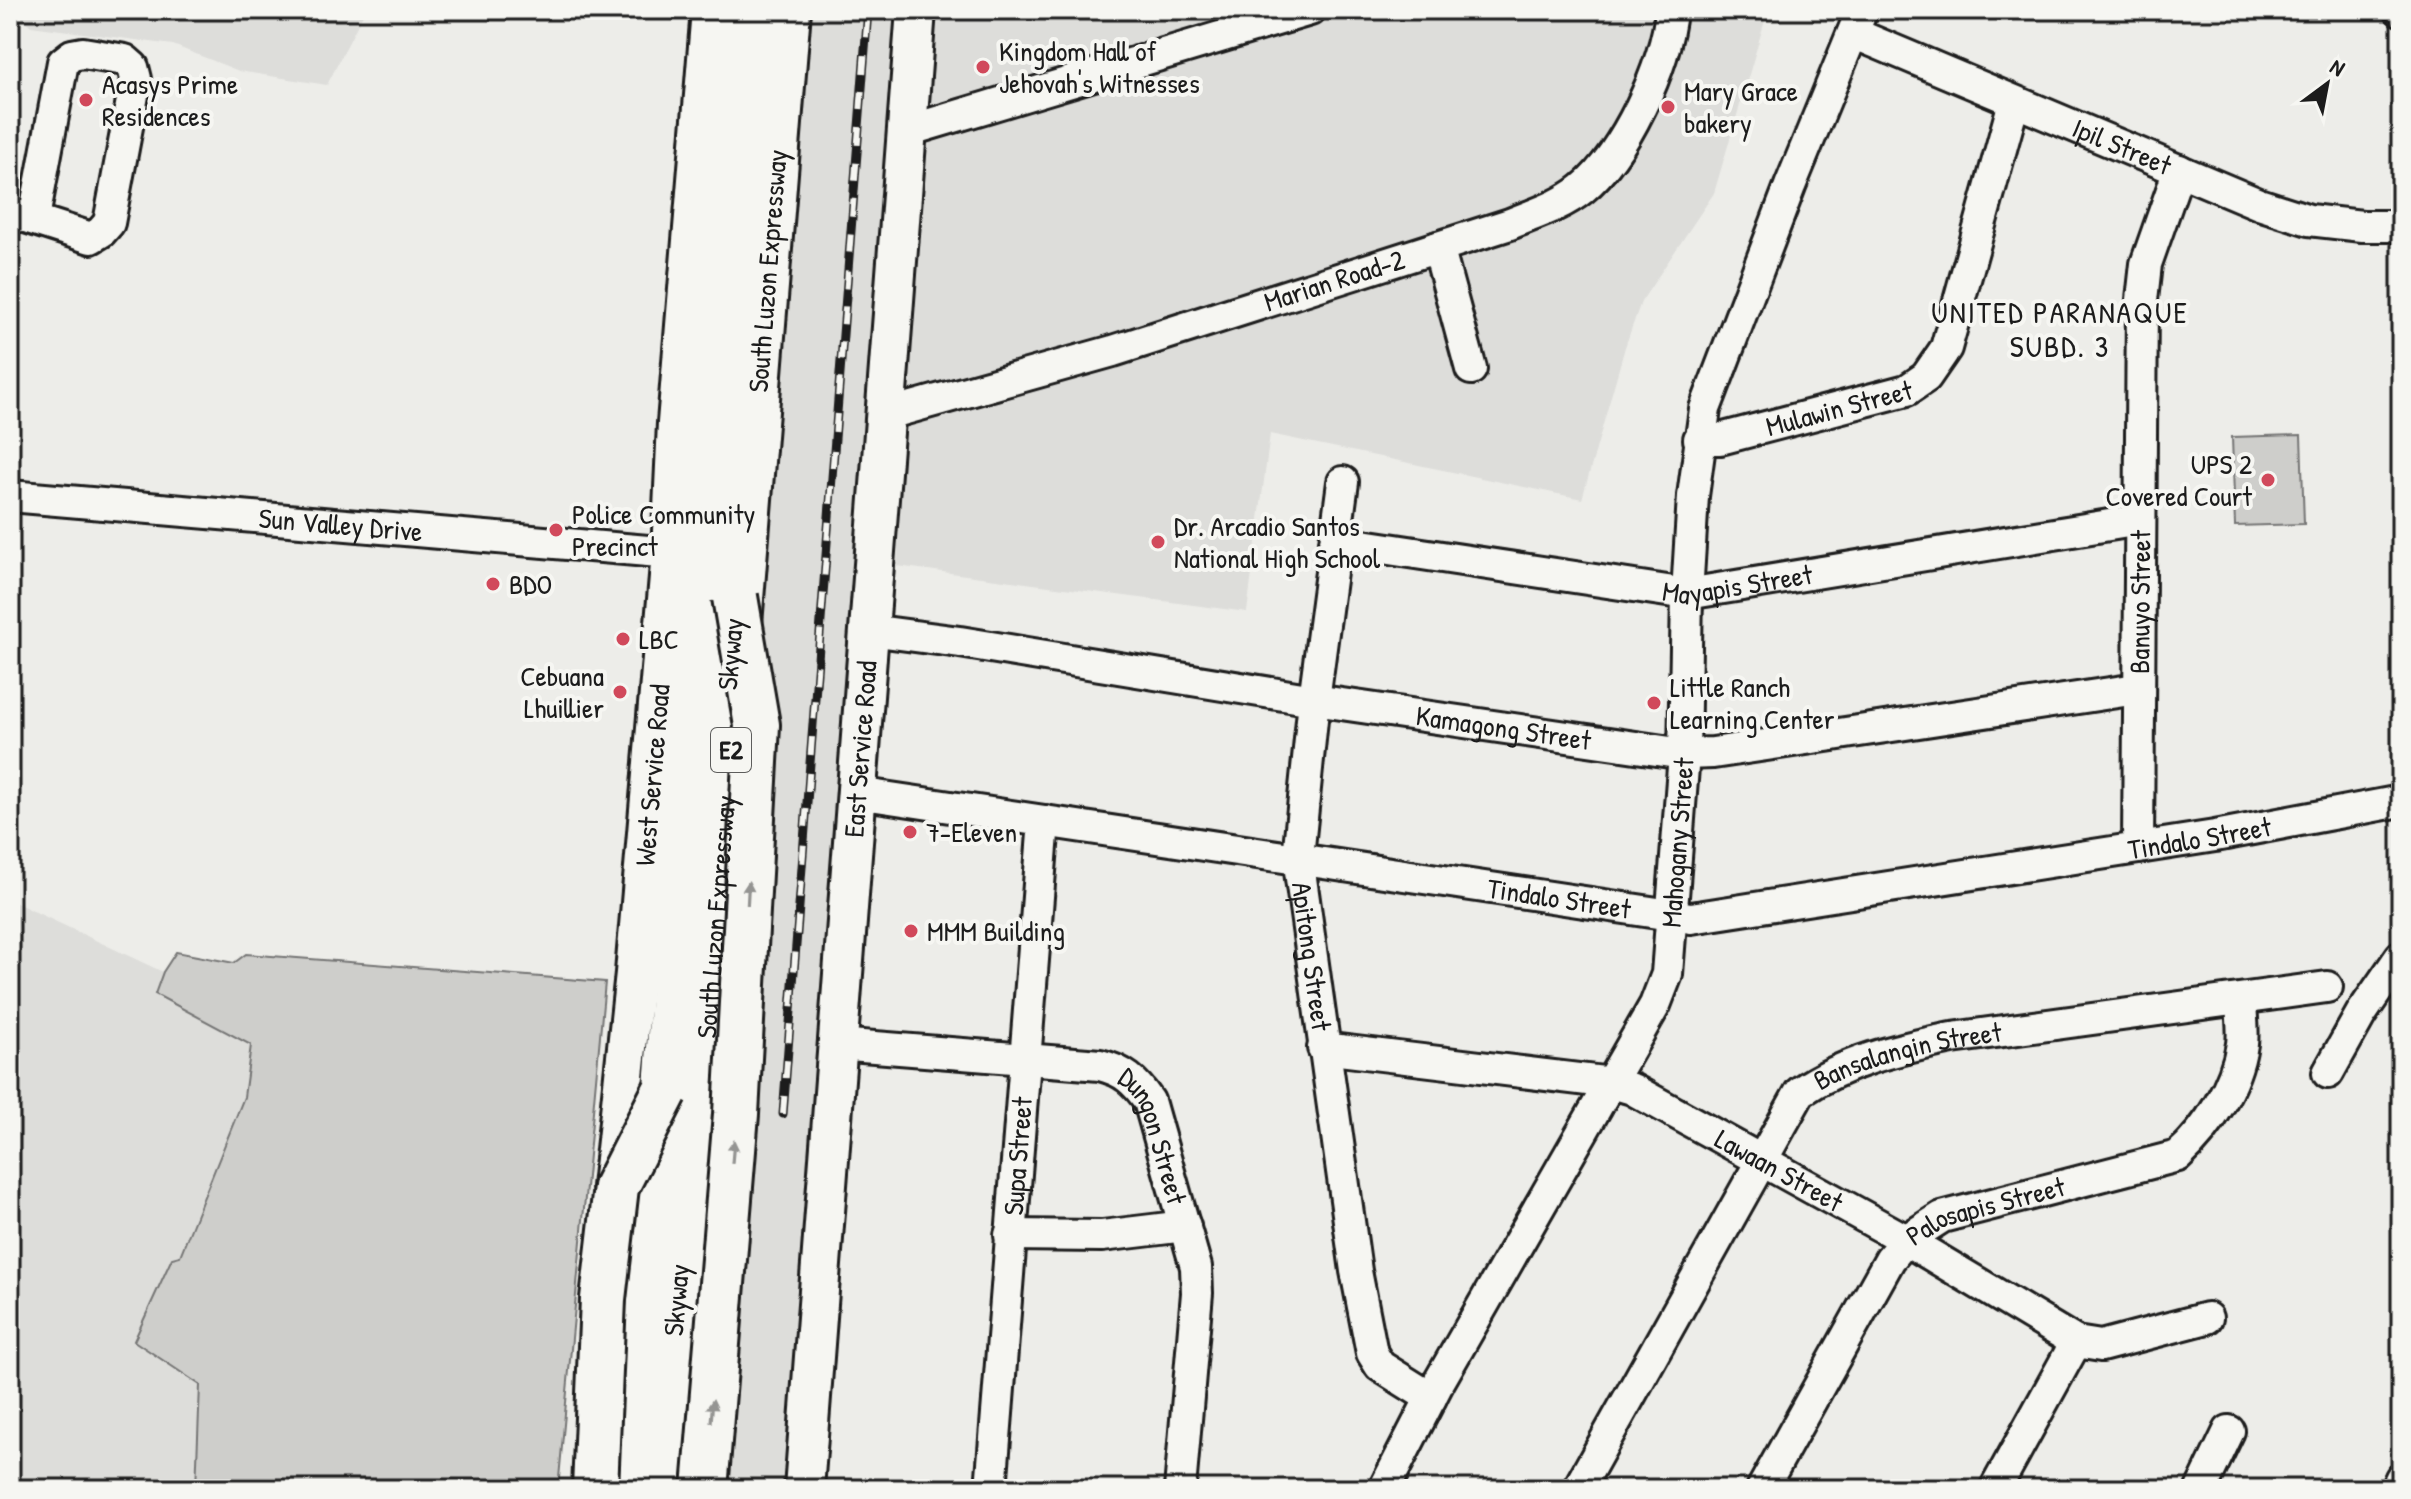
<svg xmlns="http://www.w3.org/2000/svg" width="2411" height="1499" viewBox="0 0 2411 1499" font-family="'Patrick Hand',sans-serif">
<rect width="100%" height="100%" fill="#edede9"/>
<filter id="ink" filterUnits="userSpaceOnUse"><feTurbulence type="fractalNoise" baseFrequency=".0125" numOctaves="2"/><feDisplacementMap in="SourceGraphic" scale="16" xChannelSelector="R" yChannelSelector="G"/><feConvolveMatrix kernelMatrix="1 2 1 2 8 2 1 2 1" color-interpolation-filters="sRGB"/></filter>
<g filter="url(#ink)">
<g fill="#ddddda">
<polygon points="14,10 365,10 327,85 239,71 173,45 31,26"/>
<polygon points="810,10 896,10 782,1489 694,1489"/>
<polygon points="938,10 1768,10 1714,193 1641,302 1625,347 1582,499 1270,434 1247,612 897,566 905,402"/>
<polygon points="10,900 163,972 155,994 251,1044 244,1097 180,1257 172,1258 200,1385 196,1489 10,1489"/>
</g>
<g fill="#cececb" stroke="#757574" stroke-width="2">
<polygon points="2301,435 2304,524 2235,526 2232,437"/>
<polygon points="176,952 234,963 246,954 605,982 558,1489 196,1489 200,1385 134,1341 172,1258 180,1256 244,1097 251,1045 155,994 163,972"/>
</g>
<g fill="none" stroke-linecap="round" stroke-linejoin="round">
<defs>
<g id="minor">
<polyline points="2400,10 2401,10"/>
<path id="s1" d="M1853,33L2259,204L2309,220L2362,226H2401"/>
<polyline points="907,131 1310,10"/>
<polyline points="10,212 91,238 101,232 109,223 136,79 133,67 125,60 83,53 72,55 63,62 34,218"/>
<polyline points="1438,247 1471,369"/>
<path id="s2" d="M884,415L1113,351L1510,224C1534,214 1561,206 1582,189C1624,155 1667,64 1671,10"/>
<path id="s3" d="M1699,439H1720L1907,390L1926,377L1946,348L2014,102"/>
<path id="s4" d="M1343,482L1314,700L1298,857L1356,1271L1372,1353L1380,1366L1431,1398"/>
<path id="s5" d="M10,496L671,553"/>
<path id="s6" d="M1336,541L1687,594L2140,520"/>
<path id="s7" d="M869,630L960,642L1314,700L1684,754L1713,753L2137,689"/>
<path id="s8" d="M857,793L1691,918L2215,836L2401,801"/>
<path id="s9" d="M2138,848L2142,300L2146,264L2179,170"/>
<path id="s10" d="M837,1044L1100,1065C1124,1071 1135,1081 1149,1101L1196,1267L1197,1293L1180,1489"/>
<path id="s11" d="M1323,1048L1612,1083L1632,1089L1906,1240L2076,1342L2101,1346L2207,1318"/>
<polyline points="2328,1073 2361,1014 2401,956"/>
<polyline points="1010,1235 1102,1236 1185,1226"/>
<path id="s12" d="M991,1489L1044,821"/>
<path id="s13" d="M1384,1489L1440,1380L1655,1005L1667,974L1684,754L1687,594L1693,496L1705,409L1790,186L1862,10"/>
<path id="s14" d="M1578,1489L1800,1092C1845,1061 1898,1049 1952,1038L2327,987"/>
<path id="s15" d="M1762,1489L1890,1259L1906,1240L1942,1217L2178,1156C2208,1129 2236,1085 2242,1044C2244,1030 2241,1014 2241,1000"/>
<polyline points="1995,1489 2076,1342"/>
<polyline points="2201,1489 2229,1431"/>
<polyline points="2396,1489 2401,1478"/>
</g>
<g id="major">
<path id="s16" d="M612,1187L635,973L671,553L677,423L711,10"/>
<path id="s17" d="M804,1489L916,10"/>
</g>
<g id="highway">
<polyline points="635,1489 749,10"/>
<path id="s18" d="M670,1489L788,10"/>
</g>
</defs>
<use href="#minor" stroke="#1c1c1c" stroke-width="36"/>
<use href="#major" stroke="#1c1c1c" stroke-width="44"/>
<use href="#highway" stroke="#1c1c1c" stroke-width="50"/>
<use href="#minor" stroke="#f6f6f2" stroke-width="30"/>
<use href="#major" stroke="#f6f6f2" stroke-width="38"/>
<use href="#highway" stroke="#f6f6f2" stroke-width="44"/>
<defs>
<polyline id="rail" points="783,1114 868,10"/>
</defs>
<use href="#rail" stroke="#1c1c1c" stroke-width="9"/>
<use href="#rail" stroke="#f6f6f2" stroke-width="6" stroke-dasharray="18" stroke-linecap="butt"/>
<defs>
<g id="highway-bridge">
<polyline points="595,1489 603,1299 616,1187 665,1091"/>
<polyline points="705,1489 736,1114 757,725 735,597"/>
</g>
</defs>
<use href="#highway-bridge" stroke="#1c1c1c" stroke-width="50" stroke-linecap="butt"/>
<use href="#highway-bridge" stroke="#f6f6f2" stroke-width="44"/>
</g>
<defs><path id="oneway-solid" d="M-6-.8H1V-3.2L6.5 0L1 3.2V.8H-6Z" transform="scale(2)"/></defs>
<g fill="#949492">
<use href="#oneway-solid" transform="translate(748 893) rotate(-87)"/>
<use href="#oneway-solid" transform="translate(733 1152) rotate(-85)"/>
<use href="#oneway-solid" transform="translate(712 1411) rotate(-85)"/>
</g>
</g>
<g fill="#d1495b" stroke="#f6f6f2" stroke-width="3">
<circle cx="983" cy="67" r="8"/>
<circle cx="86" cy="100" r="8"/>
<circle cx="1668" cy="107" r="8"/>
<circle cx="2268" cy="480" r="8"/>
<circle cx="556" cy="530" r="8"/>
<circle cx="1158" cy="542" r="8"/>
<circle cx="493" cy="584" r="8"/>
<circle cx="623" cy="639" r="8"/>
<circle cx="620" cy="692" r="8"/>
<circle cx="1654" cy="703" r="8"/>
<circle cx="910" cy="832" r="8"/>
<circle cx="911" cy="931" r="8"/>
</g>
<g text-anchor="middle" stroke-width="8" stroke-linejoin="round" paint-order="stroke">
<rect fill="#f6f6f2" stroke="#5d5d5c" stroke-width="2" x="711" y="728" width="40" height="44" rx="6"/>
<g font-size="26" font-weight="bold" fill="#1c1c1c">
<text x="731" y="759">E2</text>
</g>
<g font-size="28" fill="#1c1c1c" stroke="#f6f6f2" text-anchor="start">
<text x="999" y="61">Kingdom Hall of<tspan x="999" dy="32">Jehovah's Witnesses</tspan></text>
<text x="102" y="94">Acasys Prime<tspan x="102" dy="32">Residences</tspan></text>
<text x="1684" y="101">Mary Grace<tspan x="1684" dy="32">bakery</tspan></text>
<text x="2252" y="474" text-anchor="end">UPS 2<tspan x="2252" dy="32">Covered Court</tspan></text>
<text x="572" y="524">Police Community<tspan x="572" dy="32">Precinct</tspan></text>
<text x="1174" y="536">Dr. Arcadio Santos<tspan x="1174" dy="32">National High School</tspan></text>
<text x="509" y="594">BDO</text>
<text x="639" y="649">LBC</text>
<text x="604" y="686" text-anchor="end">Cebuana<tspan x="604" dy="32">Lhuillier</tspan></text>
<text x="1670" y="697">Little Ranch<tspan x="1670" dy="32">Learning Center</tspan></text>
<text x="926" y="842">7-Eleven</text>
<text x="927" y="941">MMM Building</text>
</g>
<g font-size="28" fill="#1c1c1c" stroke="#f6f6f2">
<text dy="10" stroke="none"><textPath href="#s1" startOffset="292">Ipil Street</textPath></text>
<text dy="10" stroke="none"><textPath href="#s18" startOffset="1222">South Luzon Expressway</textPath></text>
<text dy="10" stroke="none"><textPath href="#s2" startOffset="470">Marian Road-2</textPath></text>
<text dy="10" stroke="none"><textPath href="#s3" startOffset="144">Mulawin Street</textPath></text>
<text dy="10" stroke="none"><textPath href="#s5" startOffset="332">Sun Valley Drive</textPath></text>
<text dy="10" stroke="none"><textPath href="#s6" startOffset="406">Mayapis Street</textPath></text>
<text dy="10" stroke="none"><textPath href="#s9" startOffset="246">Banuyo Street</textPath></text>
<text transform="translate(730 654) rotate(-85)" y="10">Skyway</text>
<text dy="10" stroke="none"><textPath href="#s7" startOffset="642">Kamagong Street</textPath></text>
<text dy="10" stroke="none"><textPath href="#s17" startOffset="742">East Service Road</textPath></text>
<text dy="10" stroke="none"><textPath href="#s16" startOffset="414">West Service Road</textPath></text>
<text dy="10" stroke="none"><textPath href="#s8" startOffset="1358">Tindalo Street</textPath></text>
<text dy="10" stroke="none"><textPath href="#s13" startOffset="720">Mahogany Street</textPath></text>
<text dy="10" stroke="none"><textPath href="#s8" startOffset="710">Tindalo Street</textPath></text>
<text dy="10" stroke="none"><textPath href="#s18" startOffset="574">South Luzon Expressway</textPath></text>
<text dy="10" stroke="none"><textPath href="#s4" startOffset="478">Apitong Street</textPath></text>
<text dy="10" stroke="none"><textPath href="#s14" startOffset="570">Bansalangin Street</textPath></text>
<text dy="10" stroke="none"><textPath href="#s10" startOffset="360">Dungon Street</textPath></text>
<text dy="10" stroke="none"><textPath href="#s12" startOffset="334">Supa Street</textPath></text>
<text dy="10" stroke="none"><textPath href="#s11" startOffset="480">Lawaan Street</textPath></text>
<text dy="10" stroke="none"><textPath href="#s15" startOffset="374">Palosapis Street</textPath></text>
<text transform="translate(676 1300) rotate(-85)" y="10">Skyway</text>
</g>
<g font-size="30" letter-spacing="2" fill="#1c1c1c" stroke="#f6f6f2">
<text x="2060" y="323">UNITED PARANAQUE<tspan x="2060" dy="34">SUBD. 3</tspan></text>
</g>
</g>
<rect width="2411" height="1499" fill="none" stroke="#f6f6f2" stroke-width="40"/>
<rect x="20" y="20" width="2371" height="1459" fill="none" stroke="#1c1c1c" stroke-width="3" filter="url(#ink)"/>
<g transform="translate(2327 84) rotate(32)" stroke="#f6f6f2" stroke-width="6" paint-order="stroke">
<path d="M0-6L14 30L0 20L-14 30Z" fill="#1c1c1c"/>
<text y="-12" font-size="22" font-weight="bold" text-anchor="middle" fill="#1c1c1c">N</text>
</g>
</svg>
